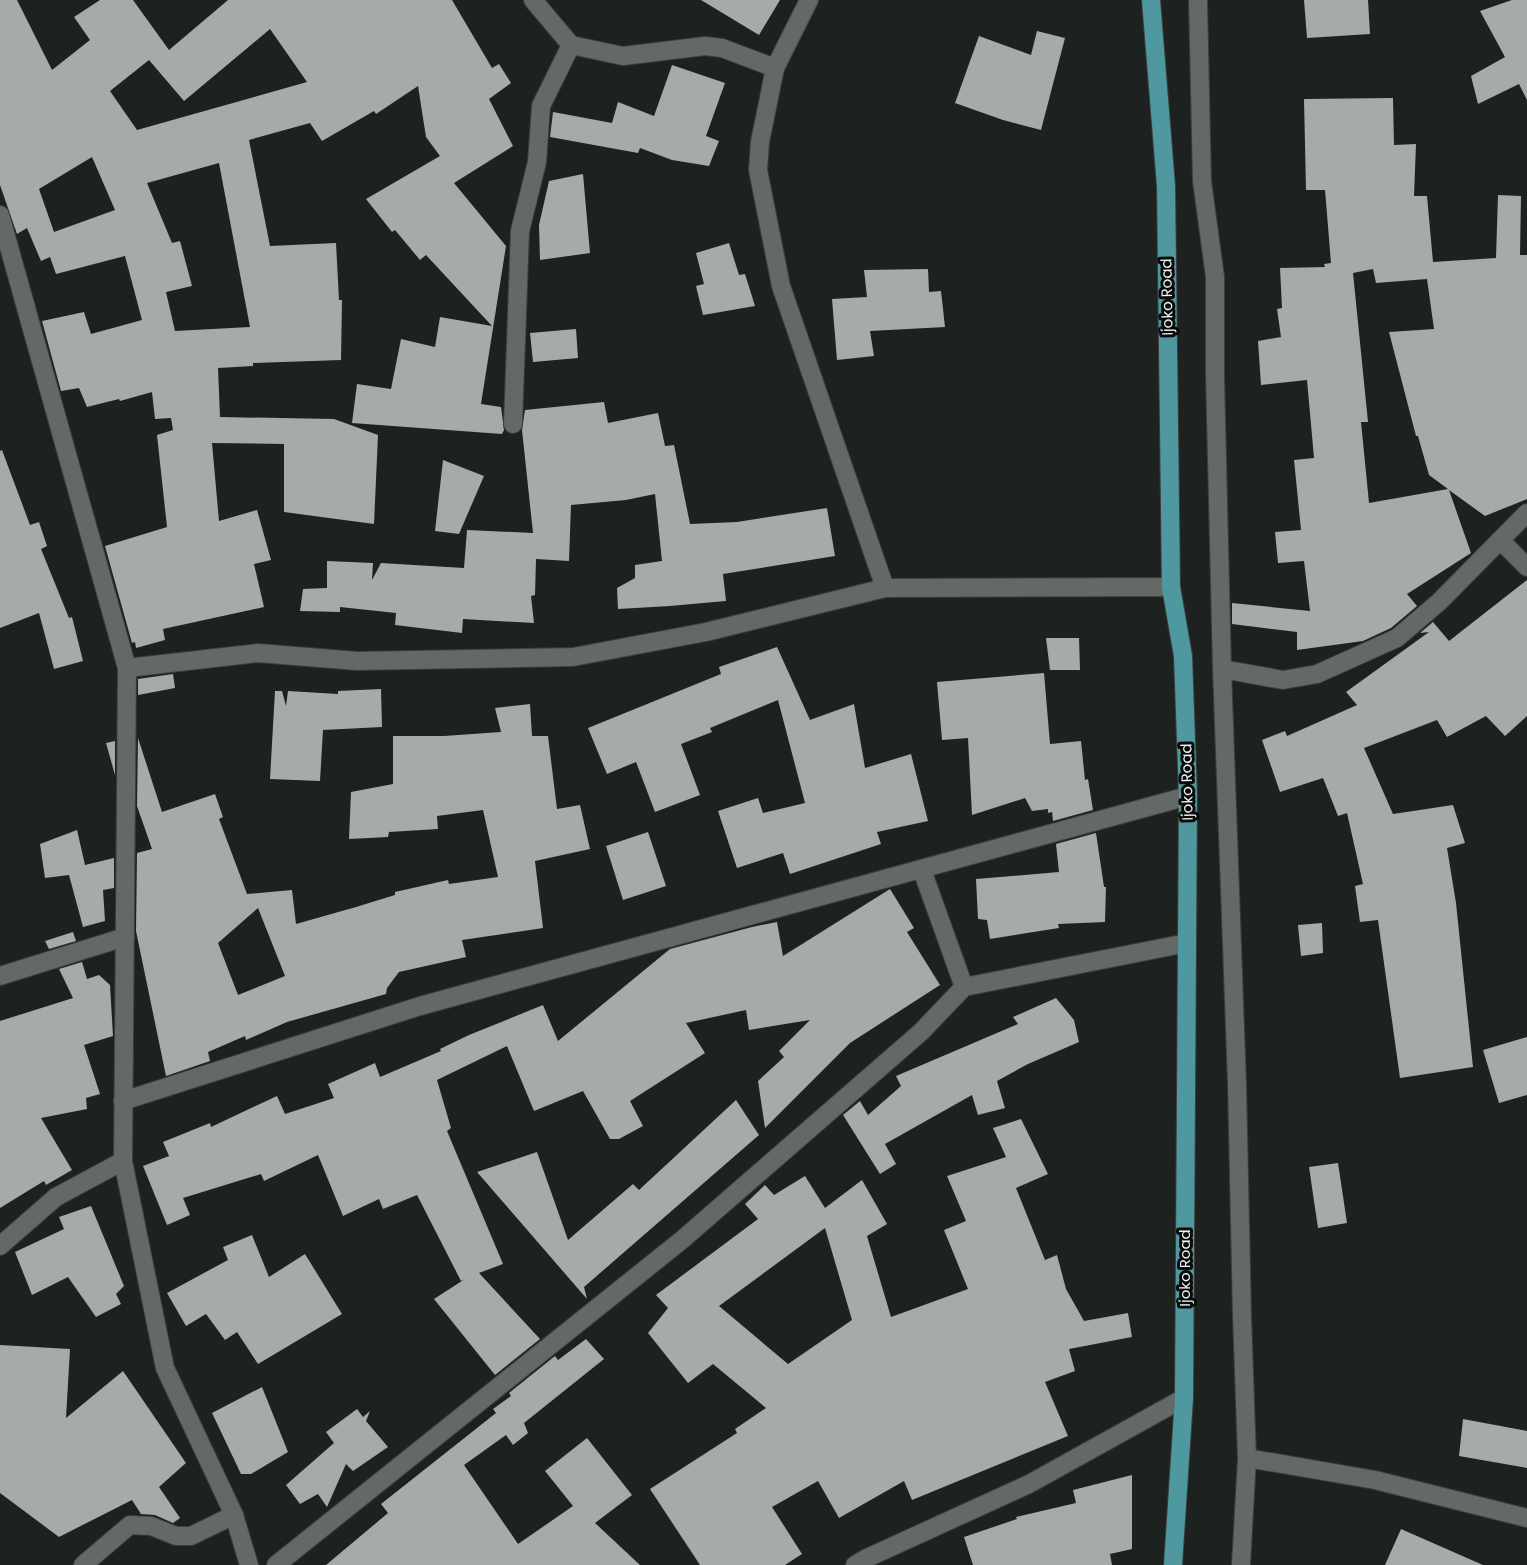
<svg xmlns="http://www.w3.org/2000/svg" width="1527" height="1565" viewBox="0 0 1527 1565" font-family="Poppins,sans-serif">
<rect width="100%" height="100%" fill="#1d2221"/>
<g fill="#a6aba7" fill-rule="evenodd">
<path d="M0,0H17L52,70L90,40L74,17L100,0H133L169,50L228,0H452L492,68L499,64L511,83L489,99L513,146L454,183L506,246L481,404L501,407L504,430L502,434L352,423L357,384L391,389L401,339L435,347L440,317L492,326L426,255L420,260L395,230L392,232L366,199L440,156L426,137L418,86L376,114L374,111L322,141L310,123L249,140L270,246L336,243L339,300H342L341,360L253,363V366L218,368L220,417L334,419L378,435L374,524L284,512V444L212,443L219,521L257,510L271,560L254,564L264,607L163,629L165,640L136,648L135,642L132,643L105,546L167,527L157,435L173,430L171,418L155,419L152,392L120,401L119,399L87,407L79,388L61,391L42,321L84,312L91,334L142,320L125,256L56,274L50,257L41,261L27,228L17,234L0,185ZM270,29L307,82L137,130L110,91L149,60L184,101ZM92,157L115,210L54,232L39,189ZM219,163L250,327L175,331L166,292L192,286L180,241L172,243L147,183Z"/>
<polygon points="701,0 780,0 759,35"/>
<polygon points="1304,0 1368,0 1370,34 1307,38"/>
<polygon points="1512,0 1527,0 1527,100 1519,84 1478,104 1471,76 1505,57 1480,11"/>
<polygon points="1037,31 1065,38 1041,130 1003,120 955,103 979,36 1031,55"/>
<polygon points="672,65 725,83 706,136 719,141 709,166 672,160 640,148 638,153 550,137 553,112 612,123 618,102 654,116"/>
<path d="M1393,98L1394,145L1416,144L1414,196H1427L1433,262L1496,258L1498,195L1521,196L1520,255H1527V499L1485,516L1449,490L1471,553L1407,594L1417,606L1391,628L1363,641L1297,650V632L1232,624V603L1310,611L1304,561L1278,563L1275,532L1301,530L1294,460L1314,458L1307,380L1261,385L1258,341L1281,337L1277,309L1282,308L1280,268L1325,267L1324,264L1331,263L1325,190H1306L1304,99ZM1373,269L1376,283L1427,279L1434,329L1389,332L1416,436H1418L1429,475L1448,489L1369,503L1361,422H1368L1353,273Z"/>
<polygon points="583,174 590,253 540,260 539,225 549,181"/>
<polygon points="729,243 739,275 745,274 755,306 703,315 696,286 704,284 696,253"/>
<polygon points="928,269 929,292 941,291 945,327 870,331 874,356 837,360 832,299 867,297 864,270"/>
<polygon points="576,329 578,358 533,362 530,333"/>
<polygon points="604,402 608,423 658,413 665,446 674,445 690,524 737,522 827,508 835,556 723,574 726,601 670,606 618,609 617,588 635,578 635,565 662,561 655,494 626,500 571,505 569,561 536,559 535,595 531,596 534,623 463,619 462,633 395,625 396,613 340,607 340,612 300,611 303,589 327,588 327,561 373,563 372,580 381,563 464,568 467,530 533,533 522,430 525,410"/>
<polygon points="2,450 30,525 39,522 47,546 41,549 69,618 72,617 83,661 54,669 39,613 0,628 0,451"/>
<polygon points="443,460 484,476 459,534 435,531"/>
<polygon points="1527,580 1527,716 1505,736 1486,716 1447,737 1437,720 1364,748 1393,814 1453,805 1465,843 1447,848 1456,903 1473,1067 1400,1078 1378,920 1360,922 1355,886 1363,884 1347,813 1338,816 1323,778 1280,792 1262,740 1285,731 1287,736 1357,705 1346,692 1429,632 1420,633 1433,622 1449,641"/>
<polygon points="1046,638 1079,638 1080,670 1050,670"/>
<polygon points="777,647 810,720 854,704 865,768 911,754 928,821 877,832 881,844 790,874 783,853 737,868 718,811 758,798 763,813 805,803 778,700 710,728 712,732 681,744 700,795 655,812 636,762 607,774 588,728 721,674 719,667"/>
<polygon points="1044,673 1050,744 1081,741 1085,780 1088,779 1093,810 1053,821 1052,812 1048,813 1048,809 1032,811 1025,798 972,815 968,738 942,740 937,682"/>
<polygon points="173,674 175,688 138,695 138,679"/>
<polygon points="381,689 382,727 323,730 320,781 270,779 275,691 282,691 286,706 288,691 338,694 338,691"/>
<path d="M530,704L532,736H548L557,809L580,805L590,849L535,861L543,928L462,940L466,957L399,972L387,988L386,994L287,1022L246,1040L245,1036L208,1052L210,1061L166,1076L136,931L137,853L152,849L137,806L138,738L162,812L215,794L223,817L219,819L247,894L292,890L296,924L356,907L395,895V892L448,880L449,884L498,877L483,810L437,816L438,829L389,832L388,837L349,839L351,792L393,784V736H444L501,732L495,708ZM258,908L285,976L238,995L218,943Z"/>
<polygon points="115,741 115,775 106,743"/>
<polygon points="77,830 85,865 114,858 114,888 103,890 105,921 83,927 69,875 45,878 40,844"/>
<polygon points="648,832 666,886 623,900 606,846"/>
<polygon points="1096,833 1104,887 1106,887 1105,922 1058,924 1059,928 990,939 987,920 978,919 976,879 1059,872 1056,844"/>
<polygon points="890,889 914,928 907,932 940,985 850,1043 765,1128 758,1081 784,1057 779,1051 810,1020 749,1030 746,1010 686,1023 705,1053 630,1101 643,1126 619,1139 610,1139 583,1091 534,1111 507,1046 437,1080 451,1128 447,1131 503,1264 479,1273 540,1339 495,1375 434,1299 465,1279 461,1281 417,1195 383,1209 379,1199 343,1216 318,1155 264,1181 261,1174 183,1198 190,1215 167,1225 143,1166 169,1156 163,1142 210,1123 211,1127 277,1096 285,1114 334,1098 328,1084 375,1063 380,1077 441,1051 440,1049 469,1035 543,1005 558,1041 670,949 752,927 777,922 783,956"/>
<polygon points="1322,923 1323,953 1301,956 1298,925"/>
<polygon points="73,932 76,941 49,949 45,941"/>
<polygon points="82,962 87,979 99,975 110,985 113,1036 84,1045 100,1094 86,1098 87,1109 41,1118 72,1170 46,1185 44,1181 0,1208 0,1021 73,998 59,969"/>
<polygon points="1056,998 1074,1020 1079,1042 1028,1064 997,1081 1005,1108 978,1115 972,1095 885,1144 896,1164 880,1174 843,1115 860,1101 868,1115 901,1086 896,1076 1018,1024 1013,1017"/>
<polygon points="1527,1037 1527,1095 1499,1103 1483,1050"/>
<polygon points="736,1100 759,1135 584,1287 587,1299 477,1172 537,1152 568,1240 633,1184 639,1190"/>
<path d="M1021,1119L1048,1174L1016,1188L1045,1260L1057,1255L1066,1289L1084,1321L1128,1313L1132,1337L1069,1349L1075,1371L1045,1382L1068,1436L912,1500L904,1481L839,1518L818,1481L772,1507L802,1554L785,1565H700L650,1489L737,1433L735,1429L766,1408L713,1364L688,1383L648,1333L668,1308L656,1295L758,1219L745,1204L765,1185L774,1195L805,1176L825,1208L862,1180L887,1224L867,1236L891,1317L968,1289L944,1230L966,1221L947,1176L1006,1157L993,1128ZM825,1228L852,1320L788,1364L719,1306Z"/>
<polygon points="1338,1163 1347,1223 1318,1228 1309,1167"/>
<polygon points="91,1206 124,1286 116,1294 121,1304 96,1317 68,1277 32,1295 15,1252 64,1229 59,1217"/>
<polygon points="252,1235 269,1277 305,1254 342,1314 258,1364 237,1332 225,1340 206,1314 186,1326 167,1293 228,1260 223,1247"/>
<polygon points="586,1339 604,1359 524,1423 528,1433 513,1445 506,1435 464,1465 518,1544 573,1506 545,1471 587,1438 632,1495 595,1523 640,1565 326,1565 388,1513 381,1504 496,1413 493,1409 511,1396 509,1393 555,1356 558,1360"/>
<polygon points="0,1345 70,1349 66,1418 123,1371 186,1463 159,1487 180,1518 173,1523 155,1515 141,1514 132,1500 59,1537 0,1493"/>
<polygon points="262,1387 288,1452 251,1474 241,1474 212,1413"/>
<polygon points="357,1409 363,1417 370,1411 366,1421 388,1447 353,1471 346,1464 327,1507 318,1494 300,1504 286,1485 334,1443 326,1432"/>
<polygon points="1463,1419 1527,1431 1527,1468 1459,1456"/>
<polygon points="1132,1475 1132,1549 1110,1554 1112,1565 973,1565 964,1537 1017,1519 1016,1517 1076,1503 1073,1490"/>
<polygon points="1401,1529 1483,1565 1385,1565"/>
</g>
<g fill="none" stroke-linecap="round" stroke-linejoin="round">
<defs>
<g id="minor">
<polyline points="533,0 571,45 623,56 705,46 722,48 775,68"/>
<polyline points="809,0 775,68 760,142 758,170 781,286 885,588"/>
<polyline points="1198,0 1202,181 1215,277 1215,376 1222,669 1237,1084 1242,1316 1247,1458 1241,1565"/>
<polyline points="0,215 127,668 123,1161 165,1368 234,1515 249,1565"/>
<polyline points="513,424 520,231 537,162 541,106 571,45"/>
<polyline points="1500,540 1527,567"/>
<polyline points="127,668 258,653 357,661 573,657 706,632 885,588 1171,587"/>
<polyline points="1222,669 1283,680 1317,674 1397,638 1439,602 1527,513"/>
<polyline points="922,870 964,987"/>
<polyline points="0,976 125,937"/>
<polyline points="123,1101 420,1006 1188,796"/>
<polyline points="0,1246 56,1197 123,1161"/>
<polyline points="1247,1458 1375,1480 1527,1518"/>
<polyline points="83,1565 130,1525 151,1526 176,1536 191,1536 234,1515"/>
<polyline points="276,1565 683,1239 921,1032 964,987 1187,943"/>
<polyline points="855,1565 867,1558 1029,1484 1184,1398"/>
</g>
<polyline id="major" points="1151,0 1166,186 1171,587 1183,656 1188,796 1184,1398 1173,1565"/>
</defs>
<use href="#minor" stroke="#3b3f3e" stroke-width="20"/>
<use href="#major" stroke="#3b3f3e" stroke-width="20"/>
<use href="#minor" stroke="#636967" stroke-width="18"/>
<use href="#major" stroke="#50989f" stroke-width="18"/>
</g>
<g text-anchor="middle" stroke-width="6" stroke-linejoin="round" paint-order="stroke">
<g font-size="15" fill="#eef2f1" stroke="#090b0b">
<text transform="translate(1167 297) rotate(-91)" y="5">Ijoko Road</text>
<text transform="translate(1187 782) rotate(-91)" y="5">Ijoko Road</text>
<text transform="translate(1185 1268) rotate(-90)" y="5">Ijoko Road</text>
</g>
</g>
</svg>
